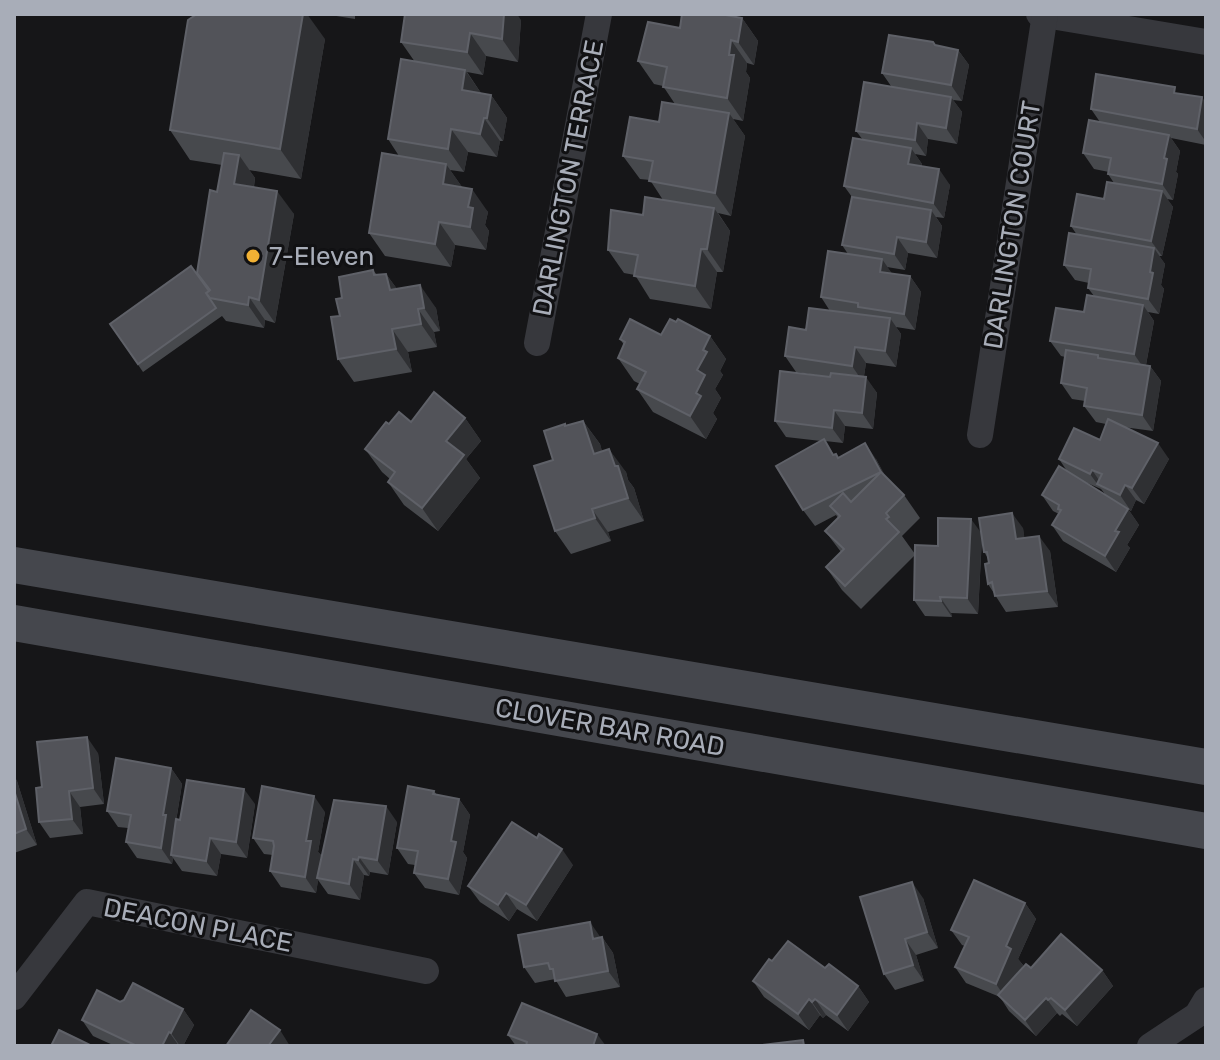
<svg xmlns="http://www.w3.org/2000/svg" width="1220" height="1060" viewBox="0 0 1220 1060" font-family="Rubik,sans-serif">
<rect width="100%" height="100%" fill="#161618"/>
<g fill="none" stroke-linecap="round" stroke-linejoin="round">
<g stroke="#37383d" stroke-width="26">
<polyline points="1039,14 1206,42"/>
<polyline points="537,343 599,14"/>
<polyline points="980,435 1045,14"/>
<polyline points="14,997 87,902 426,971"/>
<polyline points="1150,1046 1197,1015 1206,1000"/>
</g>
<g stroke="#45474d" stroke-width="36">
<polyline points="14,565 1206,767"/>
<polyline points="14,623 1206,831"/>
</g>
</g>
<g fill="#47494d" fill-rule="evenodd">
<polygon points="324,14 355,14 355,19"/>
<polygon points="742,18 758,41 754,65 747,63 746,72 750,78 743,121 733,119 745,136 731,216 718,213 730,231 723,272 717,272 711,309 650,299 635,275 624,273 608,250 643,215 663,200 650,180 640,179 623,156 659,122 675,104 663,86 654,84 638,61 680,28"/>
<polygon points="521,20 518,62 486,56 483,75 467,72 481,93 491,95 507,118 503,141 500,141 497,157 468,152 464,172 450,170 462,187 488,212 485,225 489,231 486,250 455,245 451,267 385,256 369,233 399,156 388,139 415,62 401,42"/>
<polygon points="325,39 301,179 249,170 255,178 254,187 294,214 275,323 265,320 264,328 226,321 222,316 143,372 110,324 197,273 217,192 222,165 190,160 170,130"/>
<polygon points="935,45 958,50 969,65 962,101 953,100 962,112 957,144 928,139 926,156 915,154 922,164 922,166 950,185 944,218 936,217 942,226 937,258 908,253 905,270 887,267 892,274 910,276 921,292 915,330 896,327 901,334 896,367 866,363 864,376 877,393 873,429 845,426 843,443 825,441 834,455 839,458 876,459 886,478 904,495 920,518 902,536 915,554 938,546 981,533 1023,528 1024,538 1050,551 1058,607 1006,612 988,584 989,563 988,558 984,552 982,538 978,614 951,613 952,617 925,616 914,600 915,555 861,609 842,590 826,567 841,552 825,531 838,518 836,515 815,526 803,510 821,441 786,437 775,421 830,377 796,372 785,356 806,330 830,311 821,297 848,254 842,245 852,197 844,186 863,140 856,131 891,86 882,73"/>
<path d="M1179,94L1206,103V145L1171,138L1180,151L1176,172L1178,174L1173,200L1167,199L1173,207L1162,256H1159L1165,264L1161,285L1164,289L1159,314L1148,312L1154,321L1146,365L1150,366L1161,381L1153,431L1123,427L1169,459L1144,504L1136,500L1131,511L1128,509L1139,525L1127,545L1130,548L1116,572L1063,541L1052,525L1059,514L1053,511L1042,495L1067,471L1059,459L1100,440L1106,424L1096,422L1084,406L1085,401L1072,399L1061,383L1065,357L1061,356L1050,341L1084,312L1094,296L1088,288L1089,283L1075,280L1064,265L1077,235L1071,226L1104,199L1114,183L1108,174L1109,172L1094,169L1083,153L1100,122L1091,109ZM1085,482L1101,489L1105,494Z"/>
<polygon points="373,270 377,275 386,274 397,289 436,308 440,331 434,332 437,347 408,352 412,372 354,382 338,359 340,316 342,298"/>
<polygon points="661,335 710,336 726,359 720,371 723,375 715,389 721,398 713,413 717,419 706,439 653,412 637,389 640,384 634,381 618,358 624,345 620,339"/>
<polygon points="465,418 481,441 466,459 480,478 438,531 404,505 388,482 390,479 382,472 365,449 389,424"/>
<polygon points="583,421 600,444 602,452 626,472 628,480 634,488 644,521 608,532 611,541 571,554 555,531 553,460 566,426"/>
<polygon points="98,753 104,804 80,807 83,834 50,838 39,822 42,787"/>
<polygon points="171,768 182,784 175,828 180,820 255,804 247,858 221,854 217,876 182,871 173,858 172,864 137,858 126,842 128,828 118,827 107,811"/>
<polygon points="14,776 17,781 37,845 14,853"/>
<polygon points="434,791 437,795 459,799 470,815 463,852 467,858 459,895 425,888 414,873 415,865 408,864 397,848"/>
<polygon points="325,812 318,852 322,856 397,822 388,875 370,872 369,876 364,875 360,900 328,894 318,880 316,893 281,887 270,871 273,855 264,854 253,838"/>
<polygon points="573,865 537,921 517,909 509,921 480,902 468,886"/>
<polygon points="923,898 938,948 916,955 924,981 895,990 884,974"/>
<polygon points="1025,903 1036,919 1018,959 1023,965 1020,971 1031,968 1102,970 1113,986 1077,1026 1062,1014 1060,1016 1057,1013 1036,1036 1009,1011 1000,997 966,983 955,967 965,946 962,945 951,930"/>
<polygon points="602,937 613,953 620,987 566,997 555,979 535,983 524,967"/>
<polygon points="772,961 825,968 858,986 869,1002 848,1031 826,1015 823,1018 820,1015 809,1030 764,997 753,981"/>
<polygon points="120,1002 183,1009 194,1025 183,1046 115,1046 93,1036 82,1020"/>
<polygon points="508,1035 606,1046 516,1046"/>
</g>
<g fill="#2f3033">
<polygon points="303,14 307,14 325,39 301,179 280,149"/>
<polygon points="504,14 517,14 521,20 518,62 502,39"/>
<polygon points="742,18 758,41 754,65 738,42"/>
<polygon points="470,33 486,56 483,75 467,52"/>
<polygon points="731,40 747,63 746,72 750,78 743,121 727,98 729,55"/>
<polygon points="958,50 969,65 962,101 951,85"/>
<polygon points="465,70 481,93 462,90"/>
<polygon points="491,95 507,118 503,141 487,118"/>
<polygon points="951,97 962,112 957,144 946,128"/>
<polygon points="1202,97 1206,103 1206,142 1197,129"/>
<polygon points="729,113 745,136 731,216 715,193"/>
<polygon points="484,118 500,141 497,157 480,134"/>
<polygon points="917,123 928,139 926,156 915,140"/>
<polygon points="451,129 468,152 464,172 448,149"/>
<polygon points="1169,135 1180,151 1176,172 1178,174 1173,200 1162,184 1164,158"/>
<polygon points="911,148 922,164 919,180 908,164"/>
<polygon points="239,155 255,178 250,207 234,184"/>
<polygon points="446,164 462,187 459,207 443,184"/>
<polygon points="939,169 950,185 944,218 933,203"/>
<polygon points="472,189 488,212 485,225 489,231 486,250 470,227 468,207"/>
<polygon points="277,191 294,214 275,323 259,300"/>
<polygon points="1162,191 1173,207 1162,256 1151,241"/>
<polygon points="714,208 730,231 723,272 707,249"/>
<polygon points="931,210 942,226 937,258 926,242"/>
<polygon points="439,222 455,245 451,267 435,244"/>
<polygon points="897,237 908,253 905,270 894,254"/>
<polygon points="1154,248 1165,264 1161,285 1164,289 1159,314 1148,299 1150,272"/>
<polygon points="701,249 717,272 711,309 695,286"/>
<polygon points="882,259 893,275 880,272"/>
<polygon points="386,274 403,297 390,290"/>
<polygon points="910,276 921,292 915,330 904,314"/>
<polygon points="420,285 436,308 440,331 424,308"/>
<polygon points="249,297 265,320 264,328 248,305"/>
<polygon points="1143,305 1154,321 1145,370 1134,354"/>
<polygon points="418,309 434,332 437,347 421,324"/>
<polygon points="890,318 901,334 896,367 885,351"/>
<polygon points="392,329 408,352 412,372 396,349"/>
<polygon points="710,336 726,359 720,371 723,375 715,389 721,398 713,413 717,419 706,439 690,416 696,393 697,370 703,350"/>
<polygon points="855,347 866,363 863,382 852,366"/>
<polygon points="1150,366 1161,381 1153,431 1142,415"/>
<polygon points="866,377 877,393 873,429 862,413"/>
<polygon points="834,410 845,426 843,443 832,428"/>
<polygon points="465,418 481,441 466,459 480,478 438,531 422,508 446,441"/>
<polygon points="583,421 600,444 610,477 594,454"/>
<polygon points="865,443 876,459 892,488 881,472"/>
<polygon points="1158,443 1169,459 1144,504 1132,488"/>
<polygon points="609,449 626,472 628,480 634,488 644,521 628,498"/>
<polygon points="1092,470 1103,486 1097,484 1101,489 1090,474"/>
<polygon points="1125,485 1136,500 1131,511 1120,495"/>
<polygon points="592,509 608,532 611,541 595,518"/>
<polygon points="1128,509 1139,525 1127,545 1130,548 1116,572 1105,556 1115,531"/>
<polygon points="1012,513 1023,528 1027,555 1016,539"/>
<polygon points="971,519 982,534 978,614 967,598"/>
<polygon points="1039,536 1050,551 1058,607 1047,591"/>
<polygon points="940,597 951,613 952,617 941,601"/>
<polygon points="87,737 98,753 104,804 93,788"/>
<polygon points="171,768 182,784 175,827 177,831 171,855 173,858 172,864 161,848 163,815"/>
<polygon points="14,776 17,781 37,845 26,829 14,790"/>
<polygon points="244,789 255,804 247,858 236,842"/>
<polygon points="69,791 80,807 83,834 72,819"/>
<polygon points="314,796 325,812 318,852 322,857 316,893 305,877 306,841"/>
<polygon points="459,799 470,815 463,852 467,858 459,895 448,879 451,841"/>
<polygon points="386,806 397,822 388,875 377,860"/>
<polygon points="210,838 221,854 217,876 206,861"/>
<polygon points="562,849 573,865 537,921 526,905"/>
<polygon points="359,857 370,872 369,876 358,860"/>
<polygon points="353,859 364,875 360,900 349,884"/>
<polygon points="912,882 923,898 938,948 927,932"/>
<polygon points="506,893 517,909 509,921 498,905"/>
<polygon points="1025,903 1036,919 1018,959 1023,965 1007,1000 996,984 1006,946"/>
<polygon points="590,922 601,938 593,939"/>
<polygon points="602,937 613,953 620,987 608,971"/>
<polygon points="905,939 916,955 924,981 913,965"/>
<polygon points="1102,970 1113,986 1077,1026 1065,1010"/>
<polygon points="858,986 869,1002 848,1031 837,1015"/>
<polygon points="1046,998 1057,1013 1036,1036 1025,1020"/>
<polygon points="809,999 820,1015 809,1030 798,1014"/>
<polygon points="815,999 826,1015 823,1018 812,1002"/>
<polygon points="183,1009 194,1025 183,1046 180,1046 171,1033"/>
<polygon points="280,1030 290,1046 268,1046"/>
<polygon points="169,1032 179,1046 162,1046"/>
<polygon points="597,1034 606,1046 593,1046"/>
</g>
<g fill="#525359" stroke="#5f6168" stroke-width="2">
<polygon points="197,14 303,14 280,149 170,130 188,20"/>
<polygon points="405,14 504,14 502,39 470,33 467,52 401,42"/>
<polygon points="682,14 720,14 742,18 738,42 731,40 729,55 734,55 727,98 663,87 667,67 638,61 648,22 680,28"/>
<polygon points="889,35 933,42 935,45 958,50 951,85 882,73"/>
<polygon points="401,59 465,70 462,90 491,95 487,118 484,118 480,134 451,129 448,149 388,139"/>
<polygon points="1096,74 1175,87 1174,93 1202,97 1197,129 1091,109"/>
<polygon points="864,82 951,97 946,128 917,123 915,140 856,131"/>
<polygon points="662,102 729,113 715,193 649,181 653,161 623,156 630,117 659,122"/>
<polygon points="1089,120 1169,135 1164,158 1167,159 1162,184 1108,174 1111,158 1083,153"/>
<polygon points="853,138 911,148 908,164 939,169 933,203 844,186"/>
<polygon points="224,153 239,155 234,184 277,191 259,300 249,297 248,305 210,298 206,293 210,290 197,273 210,190 217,192"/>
<polygon points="382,153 446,164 443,184 472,189 468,207 473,208 470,227 439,222 435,244 369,233"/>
<polygon points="1107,182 1162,191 1151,241 1071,226 1077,194 1104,199"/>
<polygon points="645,197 714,208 707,249 701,249 695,286 634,276 638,255 608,250 611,210 643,215"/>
<polygon points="852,197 931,210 926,242 897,237 894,254 842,245"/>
<polygon points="1069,233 1154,248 1150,272 1153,273 1148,299 1088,288 1091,269 1064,265"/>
<polygon points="828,251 882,259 880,272 910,276 904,314 858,307 858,303 821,297"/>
<polygon points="191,266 209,291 206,293 216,308 138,364 110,324"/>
<polygon points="373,270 374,275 386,274 390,290 420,285 424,308 418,309 421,324 392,329 396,349 338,359 331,317 340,316 336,299 342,298 339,277"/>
<polygon points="1087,295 1143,305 1134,354 1050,341 1056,308 1084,312"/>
<polygon points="809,308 890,318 885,351 855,347 852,366 785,356 789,327 806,330"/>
<polygon points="630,319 661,335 670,319 676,322 678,319 710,336 703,350 707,352 697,370 705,375 696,393 701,396 690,416 637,389 646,372 618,358 625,342 620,339"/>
<polygon points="1066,350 1098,355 1098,358 1150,366 1142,415 1084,406 1087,388 1061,383"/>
<polygon points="780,371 830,377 831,373 866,377 862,413 834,410 832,428 775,421"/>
<polygon points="434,392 465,418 446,441 464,455 422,508 388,482 395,472 365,449 386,422 389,424 399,412 411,422"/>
<polygon points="1108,419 1158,443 1132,488 1125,485 1120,495 1097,484 1102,474 1092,470 1090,474 1059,459 1074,428 1100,440"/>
<polygon points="583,421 594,454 609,449 615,466 618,466 628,498 592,509 595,518 555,531 534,466 553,460 544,431 565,424 565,426"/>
<polygon points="824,439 833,455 836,454 838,458 865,443 881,472 803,510 776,466"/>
<polygon points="1059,466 1128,509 1115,531 1119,532 1105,556 1052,525 1061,510 1058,509 1059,505 1042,495"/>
<polygon points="881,472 904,495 886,513 889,517 886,519 899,532 845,586 826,567 844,549 825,531 840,516 830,506 843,493 851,502"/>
<polygon points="1012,513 1016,539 1039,536 1047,591 995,596 992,582 988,584 985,564 989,563 987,552 984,552 979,518"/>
<polygon points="938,518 971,519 967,598 940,597 941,601 914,600 915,545 938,546"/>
<polygon points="87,737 93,788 69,791 72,819 39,822 36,788 42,787 37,742"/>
<polygon points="116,758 171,768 163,815 166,815 161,848 126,842 131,815 107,811"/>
<polygon points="187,780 244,789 236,842 210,838 206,861 171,855 176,819 180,820"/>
<polygon points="262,786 314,796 306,841 311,841 305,877 270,871 274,846 273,841 253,838"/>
<polygon points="408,786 434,791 433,794 459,799 451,841 456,842 448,879 414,873 418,851 397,848"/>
<polygon points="14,790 26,829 14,834"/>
<polygon points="334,800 386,806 377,860 359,857 358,860 353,859 349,884 317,878"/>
<polygon points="512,822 537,838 539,834 562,849 526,905 506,893 498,905 468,886"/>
<polygon points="974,880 1025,903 1006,946 1011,949 996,984 955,967 969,937 951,930"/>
<polygon points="912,882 927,932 905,939 913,965 884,974 860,897"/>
<polygon points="590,922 593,939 602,937 608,971 555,981 553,969 550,969 548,963 524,967 518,935"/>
<polygon points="1061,934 1102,970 1065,1010 1051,998 1048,1000 1046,998 1025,1020 998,995 1026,964 1031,968"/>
<polygon points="788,941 825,968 829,964 858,986 837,1015 815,999 812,1002 809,999 798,1014 753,981 769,959 772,961"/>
<polygon points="133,983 183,1009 171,1033 169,1032 162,1046 137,1046 82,1020 97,990 120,1002 124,1000"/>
<polygon points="522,1003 597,1034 593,1046 526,1046 527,1042 508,1035"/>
<polygon points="251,1010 280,1030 268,1046 226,1046"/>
<polygon points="59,1030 92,1046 51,1046"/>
<polygon points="803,1040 804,1046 755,1046"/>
</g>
<circle fill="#f2b134" stroke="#111113" stroke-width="3" cx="253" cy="256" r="8"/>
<g text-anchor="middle" stroke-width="6" stroke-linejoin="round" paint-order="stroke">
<g font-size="26" fill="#a8adb8" stroke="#111113">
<text transform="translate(568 178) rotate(-79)" y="9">DARLINGTON TERRACE</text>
<text transform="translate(1012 225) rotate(-81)" y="9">DARLINGTON COURT</text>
<text transform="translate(610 727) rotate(10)" y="9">CLOVER BAR ROAD</text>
<text transform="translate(198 925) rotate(11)" y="9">DEACON PLACE</text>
</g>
<g font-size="26" fill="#a8adb8" stroke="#111113" text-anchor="start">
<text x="269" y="265">7-Eleven</text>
</g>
</g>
<rect width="1220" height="1060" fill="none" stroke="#a8adb8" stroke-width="32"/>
</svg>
